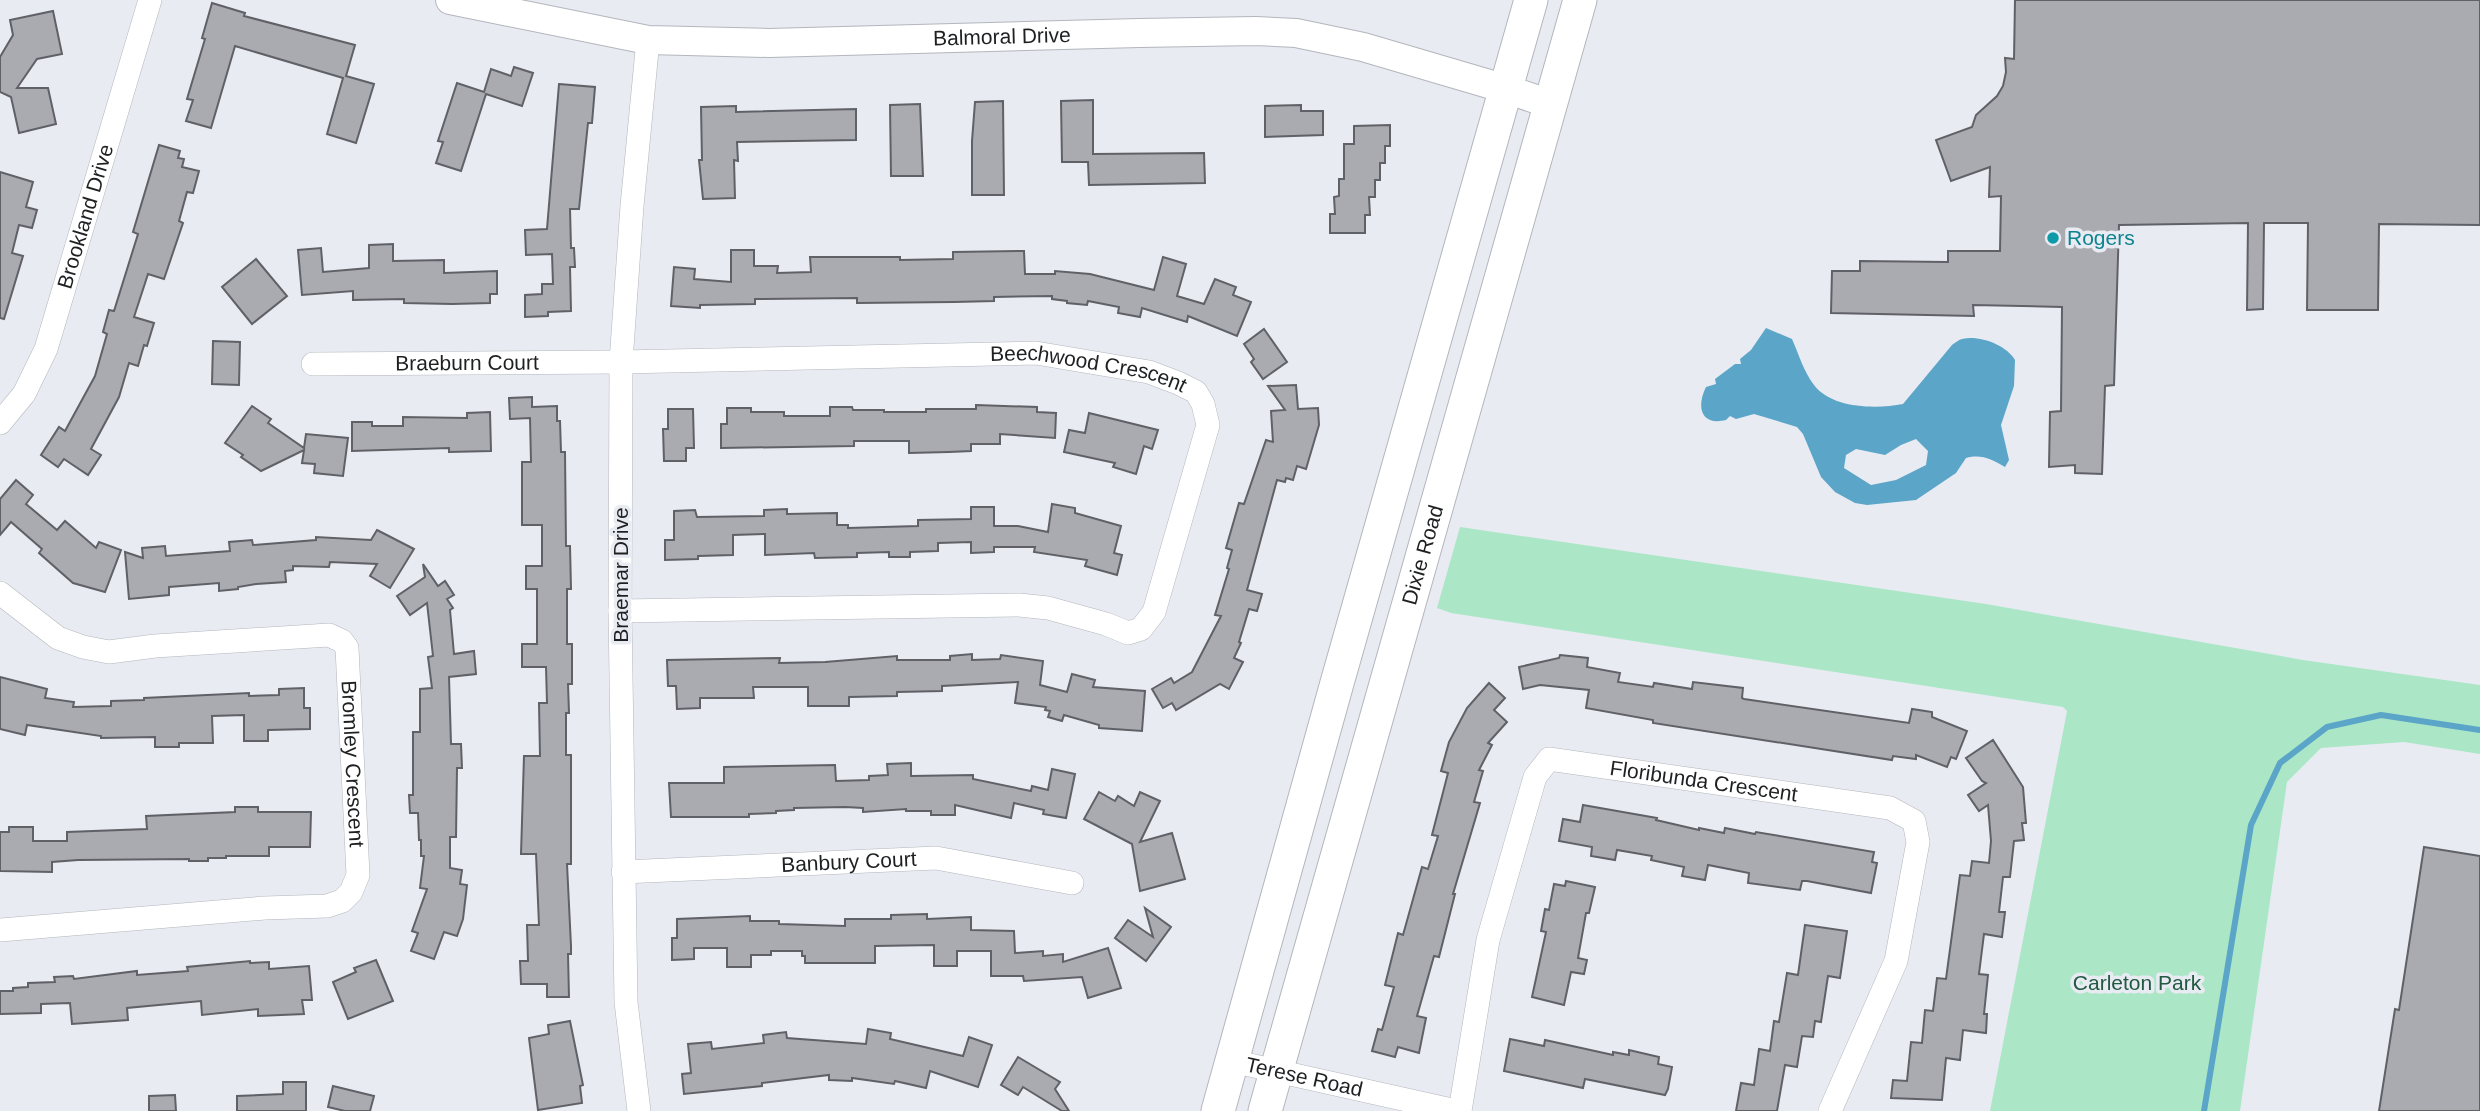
<svg xmlns="http://www.w3.org/2000/svg" width="2480" height="1111" viewBox="0 0 2480 1111" font-family="Arial,sans-serif">
<rect width="100%" height="100%" fill="#e8ebf2"/>
<polygon fill="#abe7c7" points="1460,527 1986,604 2303,660 2480,685 2480,754 2404,742 2321,748 2287,782 2240,1111 1990,1111 2067,711 2063,707 1451,613 1437,608"/>
<path fill="#5ba5c8" fill-rule="evenodd" d="M1766,328L1792,339C1799,355 1804,372 1814,385C1832,409 1877,409 1903,404L1952,345C1955,343 1958,340 1962,339C1980,335 2006,345 2015,360L2014,386L2001,425L2009,460L2005,467C1991,459 1982,454 1966,458L1956,473L1916,500L1867,505L1855,503L1835,492L1821,477L1803,434L1797,427L1754,414L1736,419L1730,416L1726,420C1701,426 1696,407 1706,387L1716,384L1715,379L1735,364H1741L1740,359L1751,350ZM1916,439L1928,451L1926,465L1896,480L1871,485L1844,468L1846,455L1856,449L1885,455L1901,445Z"/>
<g fill="none" stroke-linecap="round" stroke-linejoin="round">
<polyline stroke="#5ba5c8" stroke-width="6" points="2204,1111 2251,825 2280,763 2327,727 2381,715 2480,730"/>
</g>
<g fill="#aaabb1" stroke="#606167" stroke-width="2">
<polygon points="2015,0 2480,0 2480,225 2379,224 2378,310 2307,310 2308,223 2264,223 2263,309 2247,310 2248,223 2119,225 2114,385 2105,386 2102,474 2075,473 2075,465 2049,467 2050,412 2061,411 2062,307 1973,305 1974,316 1831,313 1832,271 1860,271 1860,261 1948,262 1948,251 2000,251 2001,196 1989,197 1990,167 1951,181 1936,140 1972,127 1976,115 1997,96 2003,86 2006,72 2005,58 2014,59"/>
<polygon points="212,3 245,13 244,16 355,45 346,76 374,84 356,143 327,134 343,78 235,46 211,128 186,121 193,100 187,99 205,39 202,38"/>
<polygon points="53,11 62,54 37,59 17,88 48,88 56,124 19,133 11,97 0,92 0,57 13,35 10,20"/>
<polygon points="514,67 533,73 522,106 486,94 461,171 436,163 443,142 438,141 457,83 484,92 491,69 511,76"/>
<polygon points="559,84 595,87 592,123 588,123 579,209 570,209 571,248 574,248 575,267 570,267 571,311 548,312 548,316 525,317 525,295 542,294 542,284 553,284 552,254 526,255 525,230 547,229"/>
<polygon points="1093,100 1093,154 1204,153 1205,183 1089,185 1088,162 1062,162 1061,101"/>
<polygon points="1003,101 1004,195 972,195 972,141 975,102"/>
<polygon points="920,104 923,176 891,176 890,105"/>
<polygon points="1301,105 1301,111 1323,111 1323,135 1265,137 1265,106"/>
<polygon points="736,106 736,112 856,109 856,140 737,142 738,161 734,160 735,198 703,199 699,160 702,160 701,107"/>
<polygon points="1390,125 1390,146 1385,146 1385,163 1380,163 1380,180 1375,180 1375,197 1369,197 1370,215 1365,215 1365,233 1330,233 1330,214 1335,214 1334,197 1339,196 1339,179 1344,179 1344,144 1354,144 1354,126"/>
<polygon points="159,145 180,151 178,158 184,159 182,167 199,171 193,193 187,192 179,221 183,223 164,279 148,274 134,317 154,323 147,346 144,345 138,366 129,363 119,397 91,449 101,455 88,475 64,459 58,467 41,455 59,427 65,431 95,376 107,334 103,332 109,310 114,311 138,234 133,232"/>
<polygon points="0,172 33,182 26,207 37,210 32,228 19,225 12,253 23,256 4,319 0,318"/>
<polygon points="393,244 393,261 444,260 444,273 497,271 497,294 490,294 490,303 452,304 404,303 404,299 353,300 353,291 302,295 298,250 321,248 323,272 369,268 369,245"/>
<polygon points="731,250 754,250 754,266 778,266 777,273 811,272 810,257 900,257 900,260 953,259 953,252 1024,251 1025,274 1055,274 1055,271 1090,274 1154,290 1163,257 1186,264 1177,296 1204,304 1215,279 1236,287 1233,295 1251,302 1237,336 1188,316 1187,322 1142,308 1140,317 1118,313 1119,307 1088,301 1087,305 1067,303 1067,301 1052,299 1052,296 994,297 994,301 954,302 857,303 857,298 755,299 755,304 700,305 700,308 671,306 674,267 695,269 694,279 731,282"/>
<polygon points="256,259 287,296 252,324 222,287"/>
<polygon points="1264,329 1287,362 1263,379 1251,362 1254,359 1244,344"/>
<polygon points="213,341 240,342 239,385 212,384"/>
<polygon points="1296,385 1298,409 1318,408 1319,425 1306,469 1297,466 1293,480 1286,478 1285,482 1277,480 1247,590 1262,594 1257,611 1249,609 1239,642 1241,643 1234,658 1243,662 1229,689 1220,684 1176,710 1172,703 1163,708 1152,689 1171,678 1174,683 1192,672 1221,616 1215,615 1229,569 1227,568 1232,550 1226,548 1239,503 1244,504 1266,440 1273,442 1271,411 1285,410 1268,386"/>
<polygon points="532,397 532,407 557,406 557,421 560,421 561,452 565,452 566,546 570,546 571,589 567,589 567,644 572,644 572,684 568,684 569,713 566,713 566,755 571,755 571,864 567,864 571,946 571,954 568,954 569,997 547,997 547,984 521,984 520,961 528,961 527,925 539,925 536,854 521,854 524,756 540,756 539,703 547,703 546,667 522,667 522,644 537,644 537,589 526,589 526,566 542,566 542,525 522,525 522,462 531,462 530,418 510,419 509,398"/>
<polygon points="976,405 1037,407 1037,412 1056,413 1055,438 1000,434 1000,444 971,444 971,451 949,452 909,453 909,441 854,441 854,446 721,448 721,424 727,424 727,408 751,408 751,412 784,412 784,416 830,416 830,407 852,407 853,410 884,410 884,412 926,412 926,409 976,409"/>
<polygon points="252,406 271,419 268,423 304,448 306,434 348,438 343,476 314,473 315,464 302,463 304,450 261,471 241,457 243,455 225,443"/>
<polygon points="668,409 693,409 694,448 686,448 686,461 664,461 663,429 668,429"/>
<polygon points="490,412 491,451 449,452 449,448 352,451 352,422 372,422 372,426 403,426 403,417 467,418 467,413"/>
<polygon points="1089,413 1158,430 1152,449 1144,446 1136,474 1113,467 1115,463 1064,452 1069,430 1085,433"/>
<polygon points="16,480 33,495 26,504 57,530 65,521 96,548 99,542 121,550 105,592 73,583 39,553 42,549 11,522 0,535 0,499"/>
<polygon points="1052,504 1075,508 1075,513 1121,526 1114,553 1122,555 1117,575 1085,566 1087,560 1034,552 1035,547 994,547 994,552 971,553 971,542 938,543 938,551 910,552 910,557 889,557 889,552 857,553 857,557 815,558 814,553 765,555 765,534 733,535 733,555 698,556 698,559 665,560 665,540 674,540 674,511 695,510 697,517 764,516 764,510 787,509 787,514 837,513 837,525 848,525 848,528 918,526 918,520 971,519 971,507 994,507 994,526 1018,526 1048,532"/>
<polygon points="377,530 414,549 390,588 370,576 377,564 330,562 329,567 293,566 293,570 285,571 286,582 256,584 238,587 238,589 219,591 219,583 169,587 169,595 129,599 125,552 143,558 142,548 165,546 166,556 230,551 229,542 252,540 253,545 316,540 316,537 371,540"/>
<polygon points="423,564 438,586 445,581 454,595 447,599 453,608 450,610 454,654 474,651 476,674 449,677 451,744 461,744 462,768 457,768 456,837 450,837 450,868 462,870 460,884 467,885 463,919 457,936 444,932 434,959 411,951 418,933 412,931 427,889 420,888 424,856 421,856 421,840 419,840 418,813 410,813 409,795 413,795 413,732 420,732 420,689 432,688 428,657 433,656 427,603 410,615 397,596 425,577"/>
<polygon points="972,654 972,660 1000,659 1001,655 1043,661 1040,685 1067,692 1072,674 1095,680 1093,687 1145,691 1142,731 1099,728 1099,725 1064,715 1062,721 1048,717 1050,711 1045,710 1046,707 1015,703 1018,682 942,686 942,691 897,692 897,696 849,697 849,706 808,706 808,687 753,687 754,698 700,698 700,708 677,709 676,686 668,686 667,660 780,658 779,663 825,662 897,656 897,660 950,660 950,656"/>
<polygon points="1560,655 1588,658 1587,667 1620,673 1618,682 1653,687 1654,683 1692,689 1693,682 1743,688 1742,698 1744,699 1909,723 1912,709 1932,712 1932,717 1967,731 1956,759 1951,757 1947,767 1916,755 1916,759 1893,756 1892,760 1653,723 1653,720 1586,708 1589,690 1540,685 1523,689 1519,667 1559,658"/>
<polygon points="0,677 47,689 45,698 74,702 73,707 111,706 111,701 144,700 144,698 249,693 249,696 279,695 279,689 304,688 304,708 310,708 310,729 268,730 268,741 244,741 244,715 212,716 213,743 179,743 179,747 155,747 155,737 101,738 101,736 27,725 25,735 0,729"/>
<polygon points="1489,683 1505,698 1494,710 1507,722 1488,743 1492,745 1479,770 1483,771 1474,802 1480,803 1453,894 1455,894 1439,957 1434,956 1417,1016 1426,1018 1419,1053 1398,1047 1395,1057 1372,1051 1378,1029 1382,1030 1394,987 1385,985 1398,933 1403,935 1422,867 1428,869 1438,836 1432,835 1448,773 1441,771 1449,742 1467,708"/>
<polygon points="1993,740 2023,787 2026,823 2022,823 2024,840 2014,841 2010,877 2003,877 1999,912 2005,912 2002,937 1984,934 1979,974 1988,975 1984,1014 1987,1014 1986,1033 1963,1030 1960,1060 1946,1058 1942,1100 1891,1098 1893,1080 1907,1081 1911,1042 1922,1043 1925,1010 1933,1011 1937,978 1946,979 1960,875 1970,876 1972,861 1989,863 1991,841 1988,805 1979,811 1968,795 1986,783 1982,781 1966,758"/>
<polygon points="911,763 911,776 973,775 973,779 1031,791 1032,786 1048,790 1052,769 1075,774 1066,818 1043,814 1044,810 1014,803 1011,818 955,805 955,815 931,815 931,811 906,811 906,809 863,812 863,808 845,807 794,808 794,810 776,811 776,813 749,814 749,817 671,817 669,783 724,783 724,767 835,765 836,781 869,780 869,776 888,775 887,764"/>
<polygon points="1099,792 1115,801 1118,796 1134,806 1140,792 1160,801 1140,842 1172,833 1185,879 1140,891 1132,844 1084,819"/>
<polygon points="1583,805 1657,818 1656,820 1699,830 1699,828 1724,833 1725,828 1755,834 1756,832 1874,852 1872,862 1877,863 1871,893 1807,881 1802,881 1800,890 1748,883 1749,873 1708,865 1705,880 1682,876 1684,867 1651,860 1652,856 1617,850 1615,860 1591,856 1592,847 1559,841 1563,819 1580,822"/>
<polygon points="235,807 258,807 258,812 311,812 310,847 269,847 269,856 226,856 226,858 208,858 208,861 189,861 189,859 78,860 52,862 52,872 0,871 0,832 9,832 9,827 33,827 33,841 67,841 67,832 147,829 146,816 235,812"/>
<polygon points="2424,847 2480,856 2480,1111 2379,1111 2395,1009 2399,1010"/>
<polygon points="1566,881 1595,887 1589,913 1586,913 1578,958 1587,960 1584,974 1571,972 1564,1005 1532,997 1546,932 1541,931 1545,909 1549,910 1554,884 1565,886"/>
<polygon points="1145,908 1171,927 1146,961 1115,938 1128,920 1153,937"/>
<polygon points="927,914 927,919 971,917 971,930 1014,931 1015,953 1043,951 1043,956 1063,954 1063,962 1108,948 1121,988 1088,998 1082,977 1024,981 1023,976 991,976 991,951 957,951 957,966 934,966 934,945 875,946 875,963 805,963 805,956 802,956 802,951 771,951 771,955 751,955 751,967 727,967 727,948 694,948 694,959 672,960 672,938 677,938 677,919 750,916 750,921 779,921 779,924 845,926 845,919 891,919 891,915"/>
<polygon points="1805,925 1847,931 1840,978 1828,976 1821,1022 1815,1021 1813,1037 1802,1036 1797,1067 1785,1065 1777,1111 1736,1111 1741,1083 1754,1085 1759,1049 1770,1051 1774,1021 1779,1022 1787,973 1798,975"/>
<polygon points="376,960 393,1001 348,1019 333,982 356,972 354,968"/>
<polygon points="250,961 250,963 269,962 269,969 309,966 312,1000 302,1000 304,1014 258,1016 258,1009 202,1015 201,1001 127,1008 128,1020 72,1024 70,1003 41,1004 41,1013 0,1014 0,991 13,991 13,988 28,987 28,983 55,982 54,977 73,976 74,979 137,971 137,975 188,971 187,967"/>
<polygon points="570,1021 583,1085 580,1086 582,1103 538,1110 529,1038 549,1034 548,1025"/>
<polygon points="868,1029 891,1033 890,1039 963,1056 969,1037 992,1045 978,1087 930,1071 926,1088 895,1081 894,1084 852,1078 852,1081 829,1080 829,1075 762,1083 762,1086 684,1094 682,1074 691,1073 688,1044 711,1042 712,1049 764,1043 763,1035 786,1032 787,1038 866,1044"/>
<polygon points="1510,1039 1544,1046 1545,1040 1613,1055 1613,1052 1629,1055 1629,1050 1659,1057 1658,1064 1672,1067 1668,1089 1665,1095 1585,1079 1583,1088 1504,1071"/>
<polygon points="1018,1057 1060,1082 1055,1089 1069,1111 1062,1111 1023,1087 1018,1095 1001,1085"/>
<polygon points="283,1082 306,1082 306,1111 237,1111 237,1096 283,1094"/>
<polygon points="333,1086 374,1096 370,1111 345,1111 328,1107"/>
<polygon points="175,1095 176,1111 149,1111 149,1096"/>
</g>
<g fill="none" stroke-linecap="round" stroke-linejoin="round">
<defs>
<g id="minor">
<path id="s1" d="M313,364L621,362L1036,353L1149,372L1178,383L1196,392L1203,404L1208,425L1154,612L1141,629L1128,633L1106,624L1048,608L1019,605L620,611"/>
<path id="s2" d="M0,423L24,394L46,349L150,0"/>
<path id="s3" d="M0,593L58,638L83,647L109,652L155,646L329,635L342,641L347,648L358,875L351,892L342,901L327,906L265,908L0,930"/>
<path id="s4" d="M623,872L936,858L1072,883"/>
<path id="s5" d="M1232,1061L1456,1111"/>
<polyline points="639,1111 626,1002 620,611 621,362 632,206 648,40"/>
<path id="s6" d="M1460,1111L1488,940L1535,777L1549,759L1890,808L1914,821L1918,842L1896,961L1830,1111"/>
</g>
<g id="tertiary">
<path id="s7" d="M450,0L648,40L769,43L1139,33L1256,31L1296,33L1363,47L1506,89L1550,104"/>
</g>
<g id="secondary">
<polyline points="1218,1111 1337,683 1531,0"/>
<path id="s8" d="M1265,1111L1580,0"/>
</g>
</defs>
<use href="#minor" stroke="#b3b6bc" stroke-width="24"/>
<use href="#tertiary" stroke="#b3b6bc" stroke-width="30"/>
<use href="#secondary" stroke="#b3b6bc" stroke-width="35"/>
<use href="#minor" stroke="#fff" stroke-width="23"/>
<use href="#tertiary" stroke="#fff" stroke-width="28"/>
<use href="#secondary" stroke="#fff" stroke-width="33"/>
</g>
<circle fill="#0f9aa8" stroke="#e8ebf2" stroke-width="2.5" cx="2053" cy="238" r="7"/>
<g text-anchor="middle" stroke-width="7" stroke-linejoin="round" paint-order="stroke">
<g font-size="21" fill="#1f2022" stroke="#e8ebf2">
<text dy="7" stroke="none"><textPath href="#s7" startOffset="556">Balmoral Drive</textPath></text>
<text dy="7" stroke="none"><textPath href="#s2" startOffset="226">Brookland Drive</textPath></text>
<text dy="7" stroke="none"><textPath href="#s1" startOffset="154">Braeburn Court</textPath></text>
<text dy="7" stroke="none"><textPath href="#s1" startOffset="777">Beechwood Crescent</textPath></text>
<text dy="7" stroke="none"><textPath href="#s8" startOffset="578">Dixie Road</textPath></text>
<text transform="translate(621 575) rotate(-90)" y="7">Braemar Drive</text>
<text dy="7" stroke="none"><textPath href="#s3" startOffset="486">Bromley Crescent</textPath></text>
<text dy="7" stroke="none"><textPath href="#s6" startOffset="522">Floribunda Crescent</textPath></text>
<text dy="7" stroke="none"><textPath href="#s4" startOffset="226">Banbury Court</textPath></text>
<text dy="7" stroke="none"><textPath href="#s5" startOffset="74">Terese Road</textPath></text>
</g>
<g font-size="21" fill="#0d838f" stroke="#e8ebf2" text-anchor="start">
<text x="2067" y="245">Rogers</text>
</g>
<g font-size="21" fill="#235940" stroke="#e8ebf2">
<text x="2137" y="990">Carleton Park</text>
</g>
</g>
</svg>
